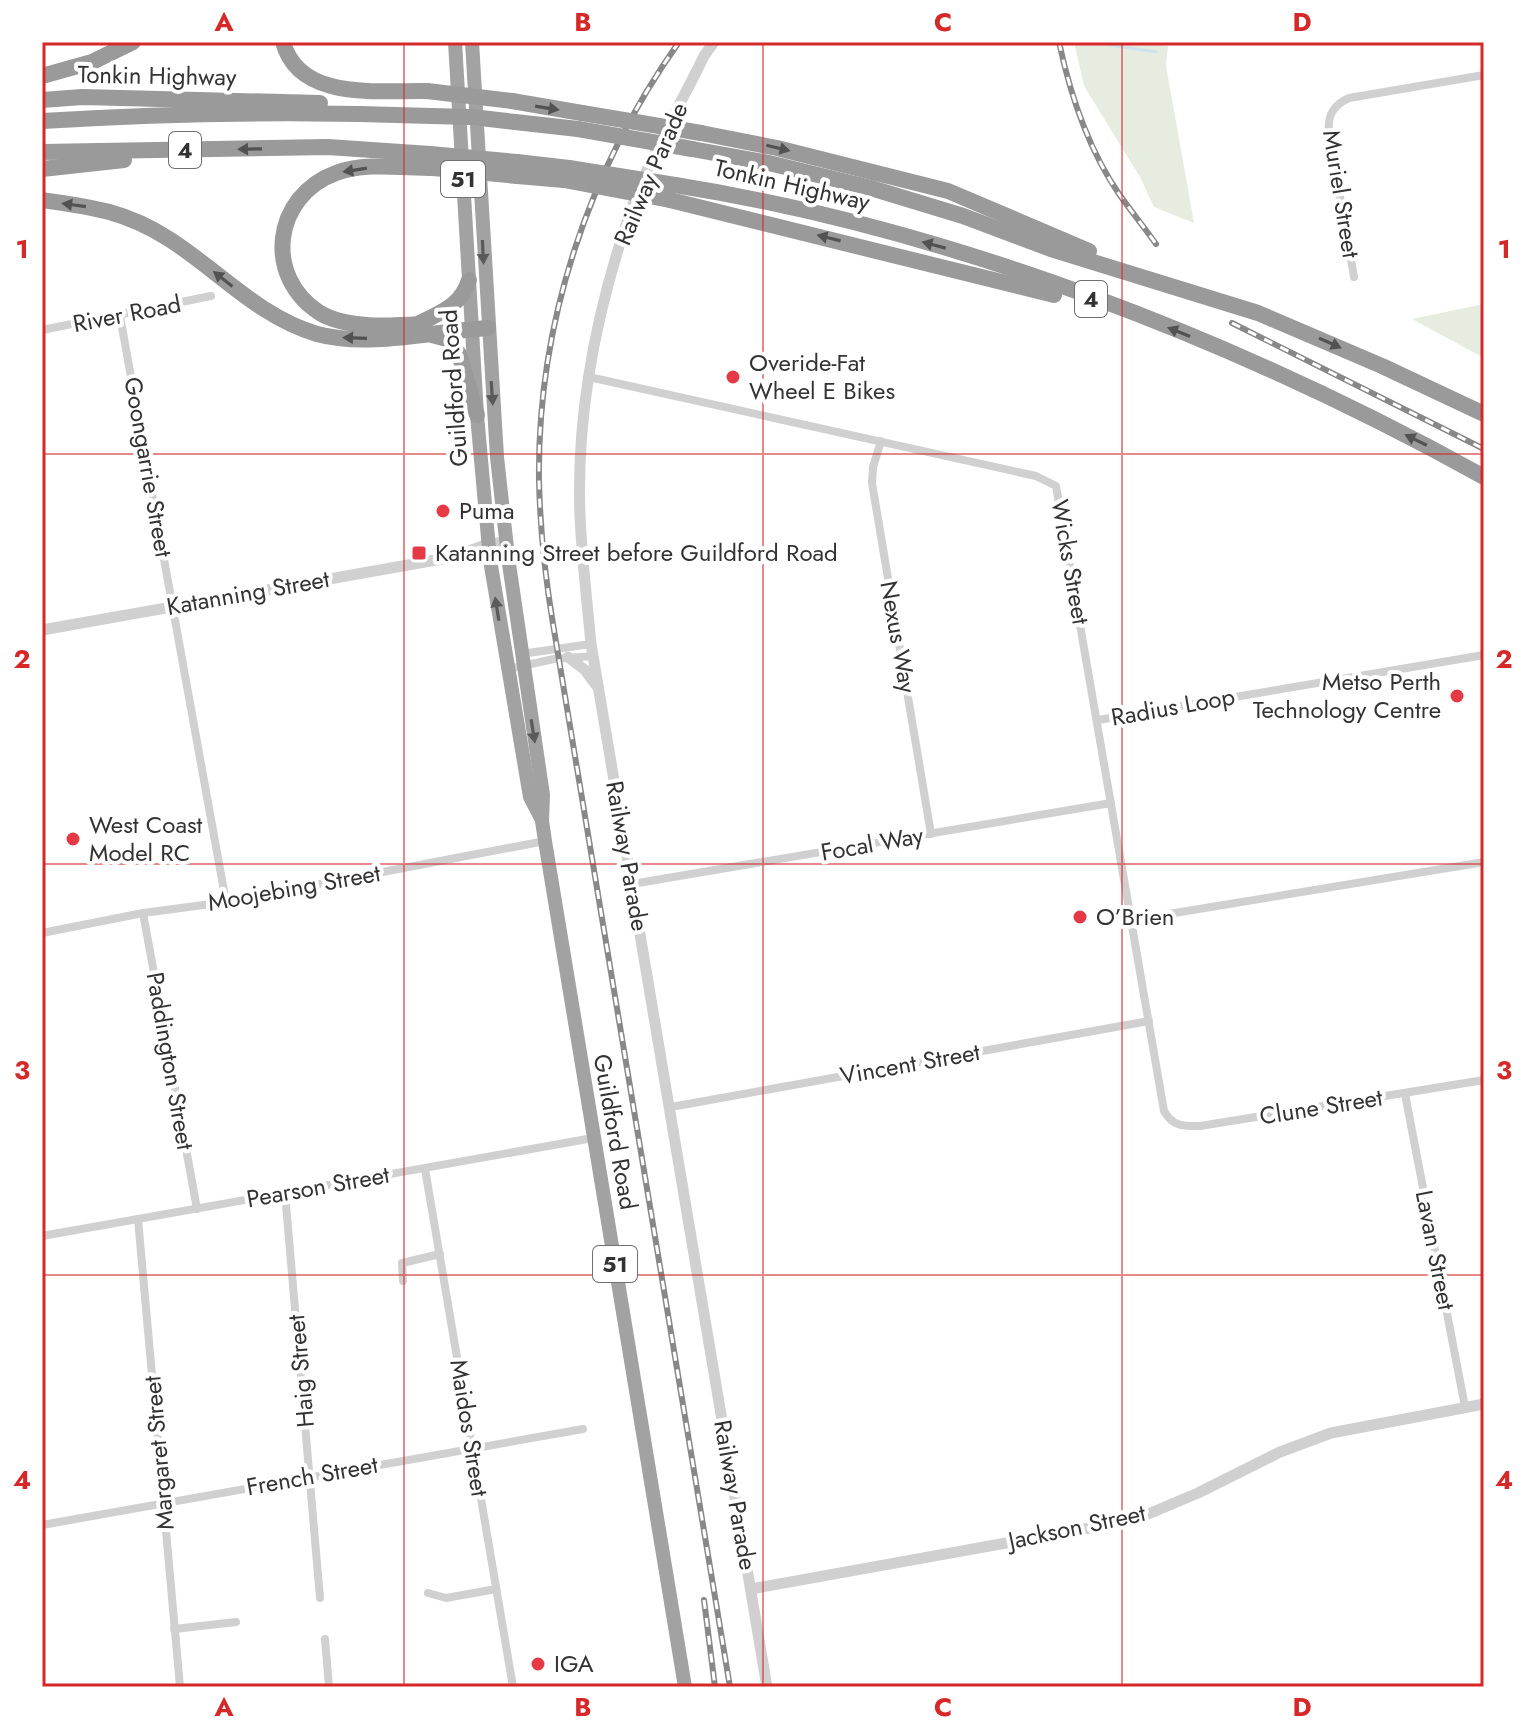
<svg xmlns="http://www.w3.org/2000/svg" width="1526" height="1729" viewBox="0 0 1526 1729" font-family="Jost,sans-serif">
<rect width="100%" height="100%" fill="#fff"/>
<g fill="#e6ecdf">
<polygon points="1074,42 1147,42 1168,46 1166,66 1194,223 1154,207 1140,177 1084,86"/>
<polygon points="1484,304 1484,358 1412,319"/>
</g>
<g fill="none" stroke-linecap="round" stroke-linejoin="round">
<polyline stroke="#cfe2ee" stroke-width="3" points="1091,42 1156,52"/>
<g stroke="#d0d0d0" stroke-width="8">
<path d="M1354,277L1329,133C1327,116 1333,105 1349,98L1484,75"/>
<polyline points="120,316 226,902"/>
<polyline points="42,330 211,296"/>
<path d="M589,377L1036,476L1056,486L1164,1111C1173,1127 1184,1126 1200,1126L1484,1080"/>
<polyline points="881,441 873,467 872,483 931,834"/>
<polyline points="521,654 591,644"/>
<polyline points="508,669 554,659 593,656"/>
<polyline points="1098,720 1484,655"/>
<polyline points="632,884 1111,803"/>
<polyline points="143,913 197,1209"/>
<polyline points="1132,920 1484,862"/>
<polyline points="42,933 143,913 226,902 545,841"/>
<polyline points="1405,1094 1465,1407"/>
<polyline points="671,1107 1149,1021"/>
<polyline points="425,1169 513,1687"/>
<polyline points="285,1193 320,1598"/>
<polyline points="138,1219 180,1687"/>
<polyline points="42,1236 593,1138"/>
<polyline points="403,1281 402,1263 440,1254"/>
<polyline points="42,1525 583,1429"/>
<polyline points="428,1593 446,1598 496,1589"/>
<polyline points="174,1629 236,1622"/>
<polyline points="325,1639 329,1687"/>
</g>
<g stroke="#d0d0d0" stroke-width="11">
<path d="M714,42L704,56C680,106 649,157 631,210C597,308 576,412 580,516C582,559 587,601 591,644L767,1687"/>
<polyline points="457,557 490,560 508,557"/>
<polyline points="42,630 453,557 488,544 506,542"/>
<polyline points="568,657 585,670 596,685"/>
<polyline points="751,1589 1134,1520 1198,1493 1280,1452 1331,1433 1484,1404"/>
</g>
<g stroke="#a2a2a2" stroke-width="14">
<polyline points="455,42 477,415 490,560 530,797 542,820"/>
<polyline points="472,42 497,457 508,557 543,795 542,821 545,841 685,1687"/>
</g>
<g stroke="#9a9a9a" stroke-width="16">
<path d="M283,42C299,102 380,90 427,91"/>
<polyline points="42,76 92,62 133,42"/>
<polyline points="42,100 82,97 320,103"/>
<polyline points="512,101 582,113"/>
<path d="M42,121C171,113 302,111 431,116"/>
<polyline points="515,122 578,129"/>
<polyline points="701,133 777,148 948,191 1089,251"/>
<polyline points="692,149 769,163 871,188 963,216 1051,249 1258,313 1382,366 1484,414"/>
<polyline points="42,152 328,147 430,154"/>
<polyline points="517,162 569,168"/>
<polyline points="42,169 124,160"/>
<polyline points="517,176 564,180"/>
<path d="M675,185C952,229 1239,341 1484,477"/>
<path d="M42,200C92,207 125,211 169,239C219,271 259,317 317,334C368,348 435,331 488,328"/>
<polyline points="670,200 1054,295"/>
<path d="M418,324C441,312 461,306 469,280"/>
<path d="M422,324C391,326 347,329 320,313C263,277 273,196 336,173C365,162 402,168 433,168"/>
<polyline points="432,335 447,339 459,354 477,415"/>
</g>
<defs>
<g id="rail">
<path d="M679,42C589,169 537,323 539,480C540,528 545,576 553,624L730,1687"/>
<path d="M1059,42C1070,94 1089,150 1119,194C1131,211 1144,227 1156,244"/>
<polyline points="1232,323 1484,449"/>
<polyline points="704,1600 715,1687"/>
</g>
</defs>
<use href="#rail" stroke="#888" stroke-width="6"/>
<use href="#rail" stroke="#fff" stroke-width="3" stroke-dasharray="9" stroke-linecap="butt"/>
<g stroke="#9a9a9a" stroke-width="16">
<polyline points="427,91 512,101"/>
<polyline points="582,113 701,133"/>
<polyline points="431,116 472,117 515,122"/>
<polyline points="578,129 692,149"/>
<polyline points="430,154 517,162"/>
<polyline points="433,168 517,176"/>
<polyline points="569,168 675,185"/>
<polyline points="564,180 670,200"/>
</g>
</g>
<defs><path id="oneway-solid" d="M-6-.8H1V-3.2L6.5 0L1 3.2V.8H-6Z" transform="scale(2)"/></defs>
<g fill="#525252">
<use href="#oneway-solid" transform="translate(547 108) rotate(9)"/>
<use href="#oneway-solid" transform="translate(778 148) rotate(13)"/>
<use href="#oneway-solid" transform="translate(250 149) rotate(179)"/>
<use href="#oneway-solid" transform="translate(355 170) rotate(171)"/>
<use href="#oneway-solid" transform="translate(74 205) rotate(-172)"/>
<use href="#oneway-solid" transform="translate(829 238) rotate(-166)"/>
<use href="#oneway-solid" transform="translate(934 245) rotate(-165)"/>
<use href="#oneway-solid" transform="translate(223 279) rotate(-142)"/>
<use href="#oneway-solid" transform="translate(1179 332) rotate(-158)"/>
<use href="#oneway-solid" transform="translate(355 338) rotate(-178)"/>
<use href="#oneway-solid" transform="translate(1330 343) rotate(24)"/>
<use href="#oneway-solid" transform="translate(1416 440) rotate(-154)"/>
</g>
<g fill="#5a5a5a">
<use href="#oneway-solid" transform="translate(483 252) rotate(87)"/>
<use href="#oneway-solid" transform="translate(492 393) rotate(86)"/>
<use href="#oneway-solid" transform="translate(497 609) rotate(-99)"/>
<use href="#oneway-solid" transform="translate(533 731) rotate(81)"/>
</g>
<path fill="none" stroke="#d62828" stroke-width="2" stroke-opacity="0.55" d="M404,42V1687M763,42V1687M1122,42V1687M42,454H1484M42,864H1484M42,1275H1484"/>
<g fill="#e63946" stroke="#fff" stroke-width="3">
<circle cx="733" cy="377" r="8"/>
<circle cx="443" cy="511" r="8"/>
<rect x="411" y="545" width="16" height="16" rx="4"/>
<circle cx="1457" cy="696" r="8"/>
<circle cx="73" cy="839" r="8"/>
<circle cx="1080" cy="917" r="8"/>
<circle cx="538" cy="1664" r="8"/>
</g>
<g text-anchor="middle" stroke-width="8" stroke-linejoin="round" paint-order="stroke">
<g fill="#fff" stroke="#707070" stroke-width="2">
<rect x="169" y="132" width="32" height="36" rx="6"/>
<rect x="441" y="161" width="44" height="36" rx="6"/>
<rect x="1075" y="281" width="32" height="36" rx="6"/>
<rect x="593" y="1246" width="44" height="36" rx="6"/>
</g>
<g font-size="22" font-weight="bold" fill="#333">
<text x="185" y="158">4</text>
<text x="463" y="187">51</text>
<text x="1091" y="307">4</text>
<text x="615" y="1272">51</text>
</g>
<g font-size="24" fill="#333" stroke="#fff">
<text transform="translate(157 76) rotate(1)" y="8">Tonkin Highway</text>
<text transform="translate(651 174) rotate(-67)" y="8">Railway Parade</text>
<text transform="translate(792 185) rotate(13)" y="8">Tonkin Highway</text>
<text transform="translate(1341 194) rotate(81)" y="8">Muriel Street</text>
<text transform="translate(127 314) rotate(-11)" y="8">River Road</text>
<text transform="translate(454 388) rotate(-94)" y="8">Guildford Road</text>
<text transform="translate(148 467) rotate(80)" y="8">Goongarrie Street</text>
<text transform="translate(1070 562) rotate(80)" y="8">Wicks Street</text>
<text transform="translate(248 593) rotate(-10)" y="8">Katanning Street</text>
<text transform="translate(898 637) rotate(80)" y="8">Nexus Way</text>
<text transform="translate(1173 707) rotate(-10)" y="8">Radius Loop</text>
<text transform="translate(872 844) rotate(-10)" y="8">Focal Way</text>
<text transform="translate(627 856) rotate(80)" y="8">Railway Parade</text>
<text transform="translate(294 888) rotate(-10)" y="8">Moojebing Street</text>
<text transform="translate(170 1061) rotate(80)" y="8">Paddington Street</text>
<text transform="translate(910 1064) rotate(-10)" y="8">Vincent Street</text>
<text transform="translate(1321 1107) rotate(-9)" y="8">Clune Street</text>
<text transform="translate(615 1132) rotate(80)" y="8">Guildford Road</text>
<text transform="translate(318 1187) rotate(-10)" y="8">Pearson Street</text>
<text transform="translate(1435 1250) rotate(79)" y="8">Lavan Street</text>
<text transform="translate(301 1371) rotate(-95)" y="8">Haig Street</text>
<text transform="translate(469 1428) rotate(81)" y="8">Maidos Street</text>
<text transform="translate(159 1453) rotate(-95)" y="8">Margaret Street</text>
<text transform="translate(312 1476) rotate(-10)" y="8">French Street</text>
<text transform="translate(735 1495) rotate(80)" y="8">Railway Parade</text>
<text transform="translate(1077 1527) rotate(-12)" y="8">Jackson Street</text>
</g>
<g font-size="24" fill="#333" stroke="#fff" text-anchor="start">
<text x="749" y="371">Overide-Fat<tspan x="749" dy="28">Wheel E Bikes</tspan></text>
<text x="459" y="519">Puma</text>
<text x="435" y="561">Katanning Street before Guildford Road</text>
<text x="1441" y="690" text-anchor="end">Metso Perth<tspan x="1441" dy="28">Technology Centre</tspan></text>
<text x="89" y="833">West Coast<tspan x="89" dy="28">Model RC</tspan></text>
<text x="1096" y="925">O’Brien</text>
<text x="554" y="1672">IGA</text>
</g>
</g>
<rect width="1526" height="1729" fill="none" stroke="#ffffff" stroke-width="88"/>
<rect x="44" y="44" width="1438" height="1641" fill="none" stroke="#d62828" stroke-width="3"/>
<g font-size="26" text-anchor="middle" font-weight="bold" fill="#d62828">
<text x="224" y="31">A</text>
<text x="583" y="31">B</text>
<text x="943" y="31">C</text>
<text x="1302" y="31">D</text>
<text x="22" y="258">1</text>
<text x="1504" y="258">1</text>
<text x="22" y="668">2</text>
<text x="1504" y="668">2</text>
<text x="22" y="1079">3</text>
<text x="1504" y="1079">3</text>
<text x="22" y="1489">4</text>
<text x="1504" y="1489">4</text>
<text x="224" y="1716">A</text>
<text x="583" y="1716">B</text>
<text x="943" y="1716">C</text>
<text x="1302" y="1716">D</text>
</g>
</svg>
